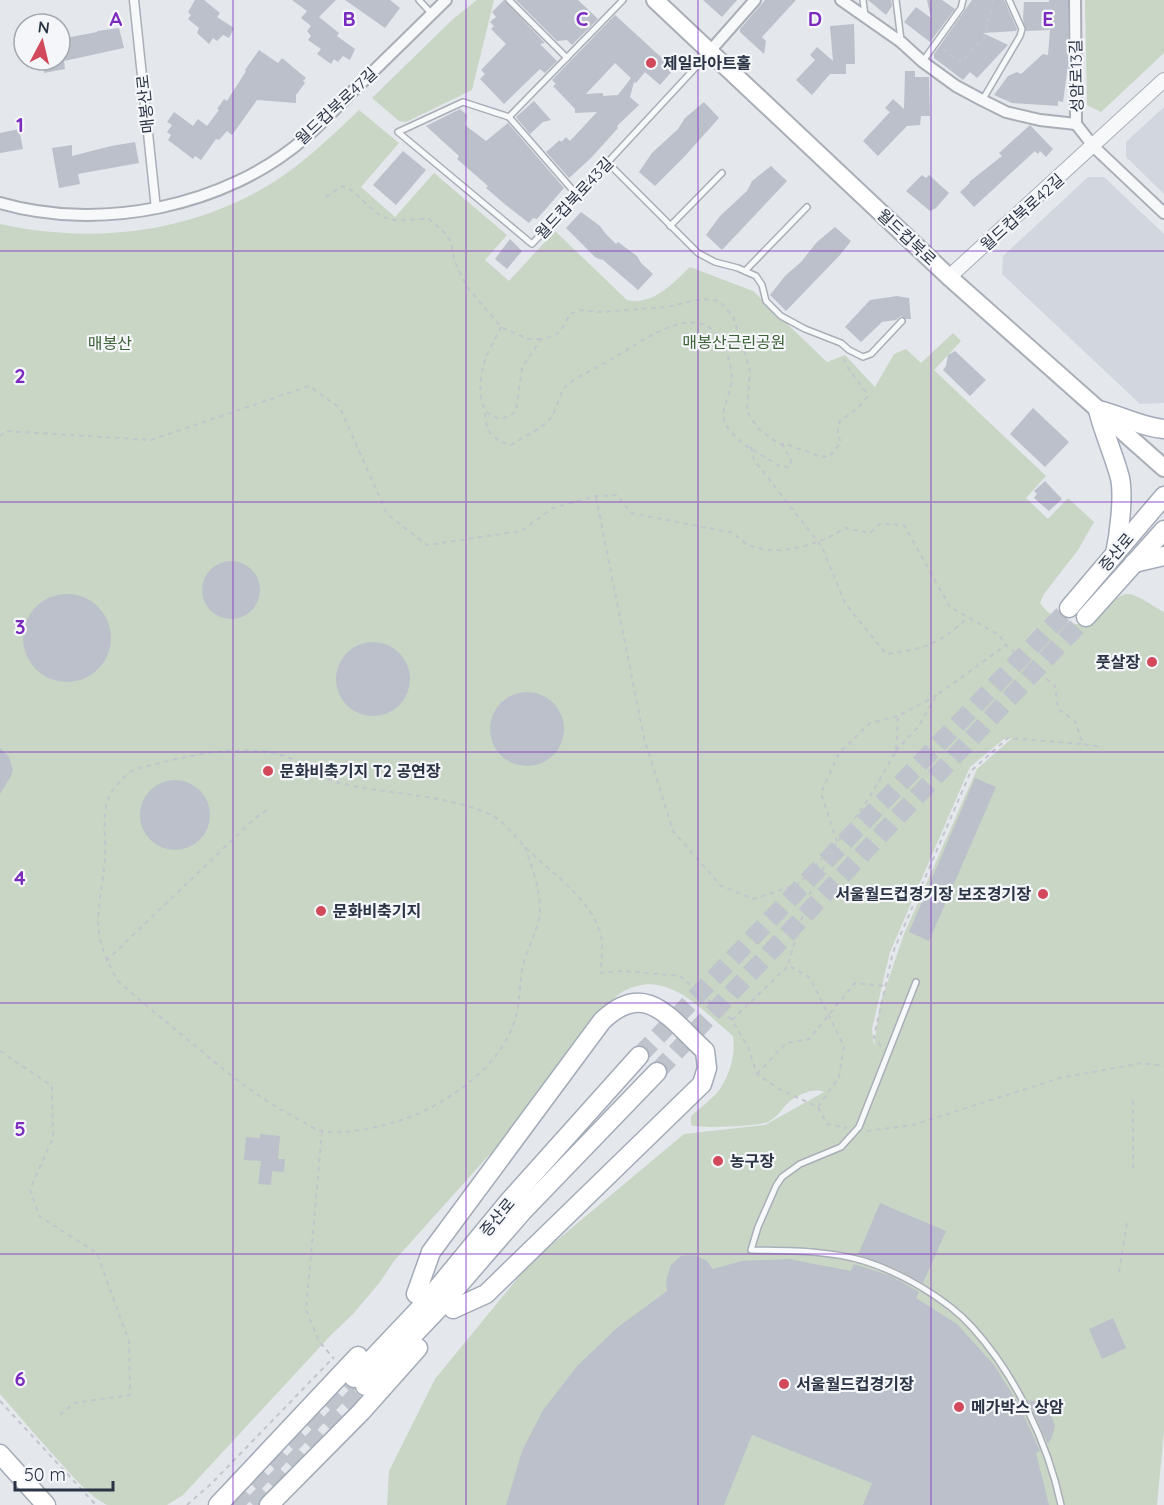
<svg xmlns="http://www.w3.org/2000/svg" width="1164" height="1505" viewBox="0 0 1164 1505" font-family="Quicksand,'Noto Sans KR',sans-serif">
<rect width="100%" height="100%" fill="#e4e7ec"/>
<g fill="#d2d6de">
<polygon points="1164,107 1164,194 1126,157 1126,142"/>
<polygon points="1088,177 1104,177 1164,234 1164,403 1140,404 1002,274 1003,256"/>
</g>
<g fill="#c9d6c5" fill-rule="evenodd">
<polygon points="477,0 494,0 472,90 406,122 399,121 372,98 453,19"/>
<polygon points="1085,0 1164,0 1164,53 1101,112 1087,105"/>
<path d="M359,110L399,143L361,187L395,217L434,173L507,235L485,260L509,281L555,231L627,300C653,306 673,283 690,267L753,291L827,362L845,355L875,387L894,354L906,349L921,363L953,333L961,341L934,370L1046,476L1026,498L1048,519L1068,498L1094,522L1078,550L1044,594L1040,603C1051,620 1080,632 1098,618C1107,610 1114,596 1127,594C1136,593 1154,607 1164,612V1431L1157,1505H387L389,1471L435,1379L531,1262L684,1134L765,1125L824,1092C814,1087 797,1095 789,1102C781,1109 777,1119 765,1123C754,1126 700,1129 691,1125V1116C699,1109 708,1102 716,1094C729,1079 736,1055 733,1036C706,1014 674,976 637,986C618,991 613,999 603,1015L496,1160L489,1155L394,1261L380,1282L353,1314L331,1335L183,1495L167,1505H107C90,1496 78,1482 65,1468C43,1444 22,1419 0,1394V224C96,245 196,233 280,178C309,158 334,134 359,110ZM1012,738L977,769L904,934L880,1004L874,1046L872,1029L890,952L970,767L1004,739Z"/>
</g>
<g fill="#bbc0ca" fill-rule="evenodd">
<polygon points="195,0 204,0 220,13 217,17 234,28 229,38 223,35 217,41 213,38 209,44 197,33 199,28 188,19 191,15 188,12"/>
<polygon points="292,0 336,0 319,17 339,33 337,36 355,49 350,60 343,56 338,62 334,59 331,64 317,54 321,49 308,40 311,36 307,31 311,26 301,18 307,11"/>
<polygon points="345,0 390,0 400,8 385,28"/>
<polygon points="504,0 545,43 540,44 557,61 545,73 540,69 504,104 480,79 485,74 481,70 506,44 491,29 494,26 490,22 496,17 492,12"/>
<polygon points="516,0 578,0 598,19 572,45 567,40 557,41"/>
<polygon points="703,0 737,0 722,17"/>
<polygon points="765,0 796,0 762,37 766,41 764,54 740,32 740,29"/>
<polygon points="868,0 891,0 892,6 886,15"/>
<polygon points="927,0 942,0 955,9 930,42 904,22 916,7 931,18"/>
<polygon points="972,0 1004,0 1017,29 1016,31 983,33 1008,45 977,78 970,72 963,80 934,58 934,54"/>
<polygon points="1049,0 1068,0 1068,66 1063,102 1058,101 1058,106 1012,103 994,95 1008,76 1017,72 1021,74 1043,54 1048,55 1050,30 1026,31 1023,19 1024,2 1049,2"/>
<path d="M615,15L674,69L660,85L645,72L636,83L634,82L630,97L639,105L617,126L618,128L591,158L569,178L546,152L560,140L561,142L566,137L570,141L597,112L575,113V109L553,86L556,84L552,80ZM615,63L631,78L618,95L603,96V93L586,94Z"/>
<polygon points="854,24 855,64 846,64 846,74 830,74 812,95 796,80 815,60 810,55 817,47 833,61 830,26"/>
<polygon points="119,28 124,48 64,61 65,69 44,73 42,60 60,60 60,39 97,32 97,31"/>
<polygon points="259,50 278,63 282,58 306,78 303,81 305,83 296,95 296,103 257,100 232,135 227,131 219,140 216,139 201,160 195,156 193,159 168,140 171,135 167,132 172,125 167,122 174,112 193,126 198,119 207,126 219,110 217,109 224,99 227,101 246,71 245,70"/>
<polygon points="905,71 915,71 915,77 929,77 930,116 921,116 920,125 907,126 878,156 863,141 890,112 885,108 893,99 904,109"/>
<polygon points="534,101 551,120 543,122 530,134 516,117"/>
<polygon points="704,102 719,118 684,157 655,186 639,172 652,153 678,129 685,118"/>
<polygon points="460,109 467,115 465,125 486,141 508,123 564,188 537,219 533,218 529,223 507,206 486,188 488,186 457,159 459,156 426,126"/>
<polygon points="1030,125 1053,149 1046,157 1040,151 1038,154 1035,151 974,207 960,192 970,183 969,182 1002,156 999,153"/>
<polygon points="19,129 23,149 0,153 0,133"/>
<polygon points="135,142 139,163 78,174 80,184 59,188 52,148 72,145 72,156 111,146"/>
<polygon points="403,151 426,170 396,205 373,185"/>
<polygon points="771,166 787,181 722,250 706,235 720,216 747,191 752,181"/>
<polygon points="922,175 926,178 929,175 949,193 936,208 930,211 906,191"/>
<polygon points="581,212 600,226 605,233 616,244 618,242 637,256 641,263 653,274 638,290 602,259 601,260 595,257 566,228"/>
<polygon points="835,227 851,241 840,255 786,311 770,295 785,276 801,262 817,242"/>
<polygon points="510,239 522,251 507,269 495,259"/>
<polygon points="897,296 909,298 911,319 906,319 901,316 896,320 882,322 861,342 845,327 870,300"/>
<polygon points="955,351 986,380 970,396 943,370 946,366 948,355"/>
<polygon points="1033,408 1069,442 1045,467 1010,434"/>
<polygon points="1045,481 1062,499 1049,511 1034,498 1037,494 1034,491"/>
<circle cx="231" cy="590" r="29"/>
<circle cx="67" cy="638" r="44"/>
<circle cx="373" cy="679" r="37"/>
<circle cx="527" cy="729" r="37"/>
<polygon points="0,748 9,757 13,770 11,776 0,794"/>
<polygon points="975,778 996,787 929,941 909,932"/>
<circle cx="175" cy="815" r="35"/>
<polygon points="260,1134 280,1136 278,1159 285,1159 284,1172 272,1171 271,1185 258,1184 261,1161 244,1160 246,1137 260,1138"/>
<polygon points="880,1203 946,1231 923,1283 895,1268 858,1255"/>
<polygon points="694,1255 706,1260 713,1269 742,1261 789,1259 851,1271 854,1264 891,1276 919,1292 916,1298 957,1324 994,1365 1018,1403 1040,1451 1036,1453 1049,1505 863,1505 872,1483 752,1435 724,1505 506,1505 522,1451 543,1410 578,1365 618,1327 667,1291 666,1281 671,1265 681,1256"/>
<polygon points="1113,1318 1126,1348 1102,1359 1089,1329"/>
<polygon points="1028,1400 1041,1402 1050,1412 1055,1426 1052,1437 1048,1444"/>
</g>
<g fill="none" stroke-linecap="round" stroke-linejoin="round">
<g stroke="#bfc3cb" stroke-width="18" stroke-dasharray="18 9" stroke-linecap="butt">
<polyline points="639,1056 1069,608"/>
<polyline points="657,1072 1086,617"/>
<polyline points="234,1505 354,1378"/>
<polyline points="253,1505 365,1386"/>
</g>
<defs>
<g id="service">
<polyline points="419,0 432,14"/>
<polyline points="509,0 567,58"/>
<polyline points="863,0 865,16"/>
<polyline points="896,0 901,40"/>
<polyline points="923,61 961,8 963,0"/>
<polyline points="983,99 1020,36 1022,29 1009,0"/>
<polyline points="509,117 463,102 398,132 532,244 709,53"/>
<polyline points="607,162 698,253 715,262 738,268 756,276 762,285 766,301 781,316 805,329 841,343 849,350 863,357 871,354 902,321"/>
<polyline points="577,195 509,117 623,0"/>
<polyline points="670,226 722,173"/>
<polyline points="745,271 807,207"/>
<path d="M916,982L859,1127L841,1147L800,1164L782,1177L776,1186L758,1227L751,1250C789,1251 827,1250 864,1261C900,1272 947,1299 972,1327C1015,1374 1048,1443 1061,1505"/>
</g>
<polyline id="pedestrian" points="134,0 156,209"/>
<g id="minor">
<polyline points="841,0 901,42 923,62 956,86 982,100 1006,112 1040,120 1076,124"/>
<polyline points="1075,0 1076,124 1094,147 1164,213"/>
<polyline points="710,51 755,0"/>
<path d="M0,203C100,232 226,207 305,138C321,124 336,108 351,93C383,62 414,31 446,0"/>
</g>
<polyline id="tertiary" points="949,277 1164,80"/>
<polyline id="secondary" points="655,0 949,277 1164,468"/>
<g id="primary">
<path d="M1115,554C1119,535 1124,497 1120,478C1114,455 1104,434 1098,410C1120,415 1141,427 1164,429"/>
<polyline points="1134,563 1164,556"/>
<polyline points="1069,608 1164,496"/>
<polyline points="1086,617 1164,530"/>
<path d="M416,1294L431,1252L602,1021C646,978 671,1020 705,1051L707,1068L702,1084L486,1294L453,1309"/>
<polyline points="354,1378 426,1302 510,1200 639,1056"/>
<polyline points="365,1386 438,1309 522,1212 657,1072"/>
<polyline points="0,1454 46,1505"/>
<polyline points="218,1505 358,1356"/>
<polyline points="269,1505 362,1411 418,1348"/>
</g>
</defs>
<use href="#service" stroke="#a9aeb7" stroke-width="8"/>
<use href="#pedestrian" stroke="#a9aeb7" stroke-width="11"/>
<use href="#minor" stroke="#a9aeb7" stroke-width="14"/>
<use href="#tertiary" stroke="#a9aeb7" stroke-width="16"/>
<use href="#secondary" stroke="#a9aeb7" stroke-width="20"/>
<use href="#primary" stroke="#a3abb8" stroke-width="21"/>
<g stroke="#c2c5cb" stroke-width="2" stroke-dasharray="4.5 4.5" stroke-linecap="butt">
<polyline points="943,49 961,62 985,37 993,0"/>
<path d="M326,197L342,186C359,190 370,215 390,219C398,222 418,218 429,219L444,232L451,242L454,260L467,287L501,327L528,339H541"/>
<path d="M501,327C495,340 486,353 483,367C480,380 477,408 491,415C501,421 508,418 516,411L522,368L541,339C562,335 561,330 570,314L580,310L600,312L667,307L701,299L719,301L733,316L745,353L750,371L747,409L750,417L759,429L779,444H786L819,456L829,457L841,442L837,434L840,421L858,408L867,397L866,392L845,364L844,359"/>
<path d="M485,413C486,433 493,440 511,445C523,437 539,430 549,420C557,411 558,396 565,387C572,379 602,365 612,359C656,332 715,288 731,369C734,383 728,395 724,409C717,434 762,455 780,466L790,467L791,460L782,444"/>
<path d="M0,436L6,431L151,440L309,386L340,408L387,514L427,545L521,531L553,508L596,496L617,495L631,513L734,533C759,564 816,547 845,528L870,533L879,524L904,525L950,607L999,635L1006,645L1055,686L1058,709L1075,721L1083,744L1101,747"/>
<path d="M751,447L754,460L822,547L845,603L886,654C925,649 940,644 968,617"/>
<polyline points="596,497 644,738 673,831 721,886 754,899 798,884 837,843 869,798 896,751 898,716"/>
<polyline points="896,751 918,727 937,695 1006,645"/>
<polyline points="837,842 821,793 839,753 870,723 898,716 937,695"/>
<path d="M525,847C533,870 544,898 538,923C534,939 525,953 522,970C519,990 520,1009 512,1028C494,1073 439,1109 395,1122C375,1128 343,1135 323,1131C315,1130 305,1123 298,1119C261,1100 230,1075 198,1048C171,1026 144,1004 118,981C88,931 100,912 105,859C107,834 98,805 117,785C121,780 128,773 134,770C140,767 149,766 156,764C194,754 243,744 281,755C304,762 320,779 343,784C388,794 448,795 489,814C506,822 513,835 526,848C552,874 587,895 600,932C604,943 601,960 601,973L623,971L680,976L732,1020L748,1047L757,1074L779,1089L818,1107L827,1124L847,1128"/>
<polyline points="106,961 254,819 270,808"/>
<polyline points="732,1020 788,966"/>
<polyline points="881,1046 874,1037 893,952 971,771 1008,738 1083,744"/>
<polyline points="0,1051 52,1086 53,1138 30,1189 39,1216 97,1253 129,1342 130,1395 74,1403 57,1417"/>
<polyline points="757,1074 786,1043 809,1039 855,983 885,986"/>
<polyline points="818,1107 839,1077 844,1046 810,978 788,965 808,897 835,847"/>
<polyline points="322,1131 306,1310 319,1341 334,1359"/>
<polyline points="867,1131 913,1125 1060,1078 1142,1063 1164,1066"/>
<polyline points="1133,1168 1133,1096"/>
<polyline points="1119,1272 1127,1222"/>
<polyline points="0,1401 96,1505"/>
<polyline points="187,1505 212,1483 331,1360"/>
</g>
<use href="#service" stroke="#f7f8fa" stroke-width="5"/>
<use href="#pedestrian" stroke="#f7f8fa" stroke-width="8"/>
<use href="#minor" stroke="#f7f8fa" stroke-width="10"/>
<use href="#tertiary" stroke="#f7f8fa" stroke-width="14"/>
<use href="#secondary" stroke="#fff" stroke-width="16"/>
<use href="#primary" stroke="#fff" stroke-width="18"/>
</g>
<path fill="none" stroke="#7b2cbf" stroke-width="1.5" stroke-opacity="0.55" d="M233,0V1505M466,0V1505M698,0V1505M931,0V1505M0,251H1164M0,502H1164M0,752H1164M0,1003H1164M0,1254H1164"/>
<g fill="#d1495b" stroke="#f4f6f9" stroke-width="2">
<circle cx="651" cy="63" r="6"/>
<circle cx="1152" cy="662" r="6"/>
<circle cx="268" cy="771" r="6"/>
<circle cx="1043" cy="894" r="6"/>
<circle cx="321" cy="911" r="6"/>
<circle cx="718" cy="1161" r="6"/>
<circle cx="784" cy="1384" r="6"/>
<circle cx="959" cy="1407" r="6"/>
</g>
<g text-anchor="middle" stroke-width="4.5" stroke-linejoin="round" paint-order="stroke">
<g font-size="16" font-weight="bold" fill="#2b3445" stroke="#f4f6f9" text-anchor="start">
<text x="663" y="69">제일라아트홀</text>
<text x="1140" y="668" text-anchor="end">풋살장</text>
<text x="280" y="777">문화비축기지 T2 공연장</text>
<text x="1031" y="900" text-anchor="end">서울월드컵경기장 보조경기장</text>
<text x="333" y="917">문화비축기지</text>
<text x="730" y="1167">농구장</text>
<text x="796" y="1390">서울월드컵경기장</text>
<text x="971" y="1413">메가박스 상암</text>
</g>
<g font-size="16" fill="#2b3445" stroke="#f4f6f9">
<text transform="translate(1076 76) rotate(-91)" y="6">성암로13길</text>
<text transform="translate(145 104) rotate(-96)" y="6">매봉산로</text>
<text transform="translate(336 106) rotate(-43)" y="6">월드컵북로47길</text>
<text transform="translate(574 198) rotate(-47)" y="6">월드컵북로43길</text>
<text transform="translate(1022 212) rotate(-42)" y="6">월드컵북로42길</text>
<text transform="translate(907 237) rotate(43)" y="6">월드컵북로</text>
<text transform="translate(1116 552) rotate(-50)" y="6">증산로</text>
<text transform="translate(497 1217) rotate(-50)" y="6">증산로</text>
</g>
<g font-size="16" fill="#3f6138" stroke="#f4f6f9">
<text x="734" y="348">매봉산근린공원</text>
<text x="110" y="349">매봉산</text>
</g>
</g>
<g font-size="20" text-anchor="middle" font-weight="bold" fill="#7b2cbf" stroke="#f4f6f9" stroke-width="4.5" stroke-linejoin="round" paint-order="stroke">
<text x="116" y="26">A</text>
<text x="349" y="26">B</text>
<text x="582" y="26">C</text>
<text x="815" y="26">D</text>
<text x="1048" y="26">E</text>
<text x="20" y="132">1</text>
<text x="20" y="383">2</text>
<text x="20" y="634">3</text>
<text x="20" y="885">4</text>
<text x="20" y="1136">5</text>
<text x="20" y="1386">6</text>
</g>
<g transform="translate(42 42) rotate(7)"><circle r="28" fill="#f4f6f9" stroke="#a4a8b1" stroke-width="1.5"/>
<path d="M0-4.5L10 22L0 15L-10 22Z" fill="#d1495b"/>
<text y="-9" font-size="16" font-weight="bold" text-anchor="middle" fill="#2b3445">N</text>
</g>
<path d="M15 1481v9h98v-9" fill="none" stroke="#2b3445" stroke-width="3"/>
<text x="24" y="1481" font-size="18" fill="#2b3445" stroke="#f4f6f9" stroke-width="4.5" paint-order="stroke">50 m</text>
</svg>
